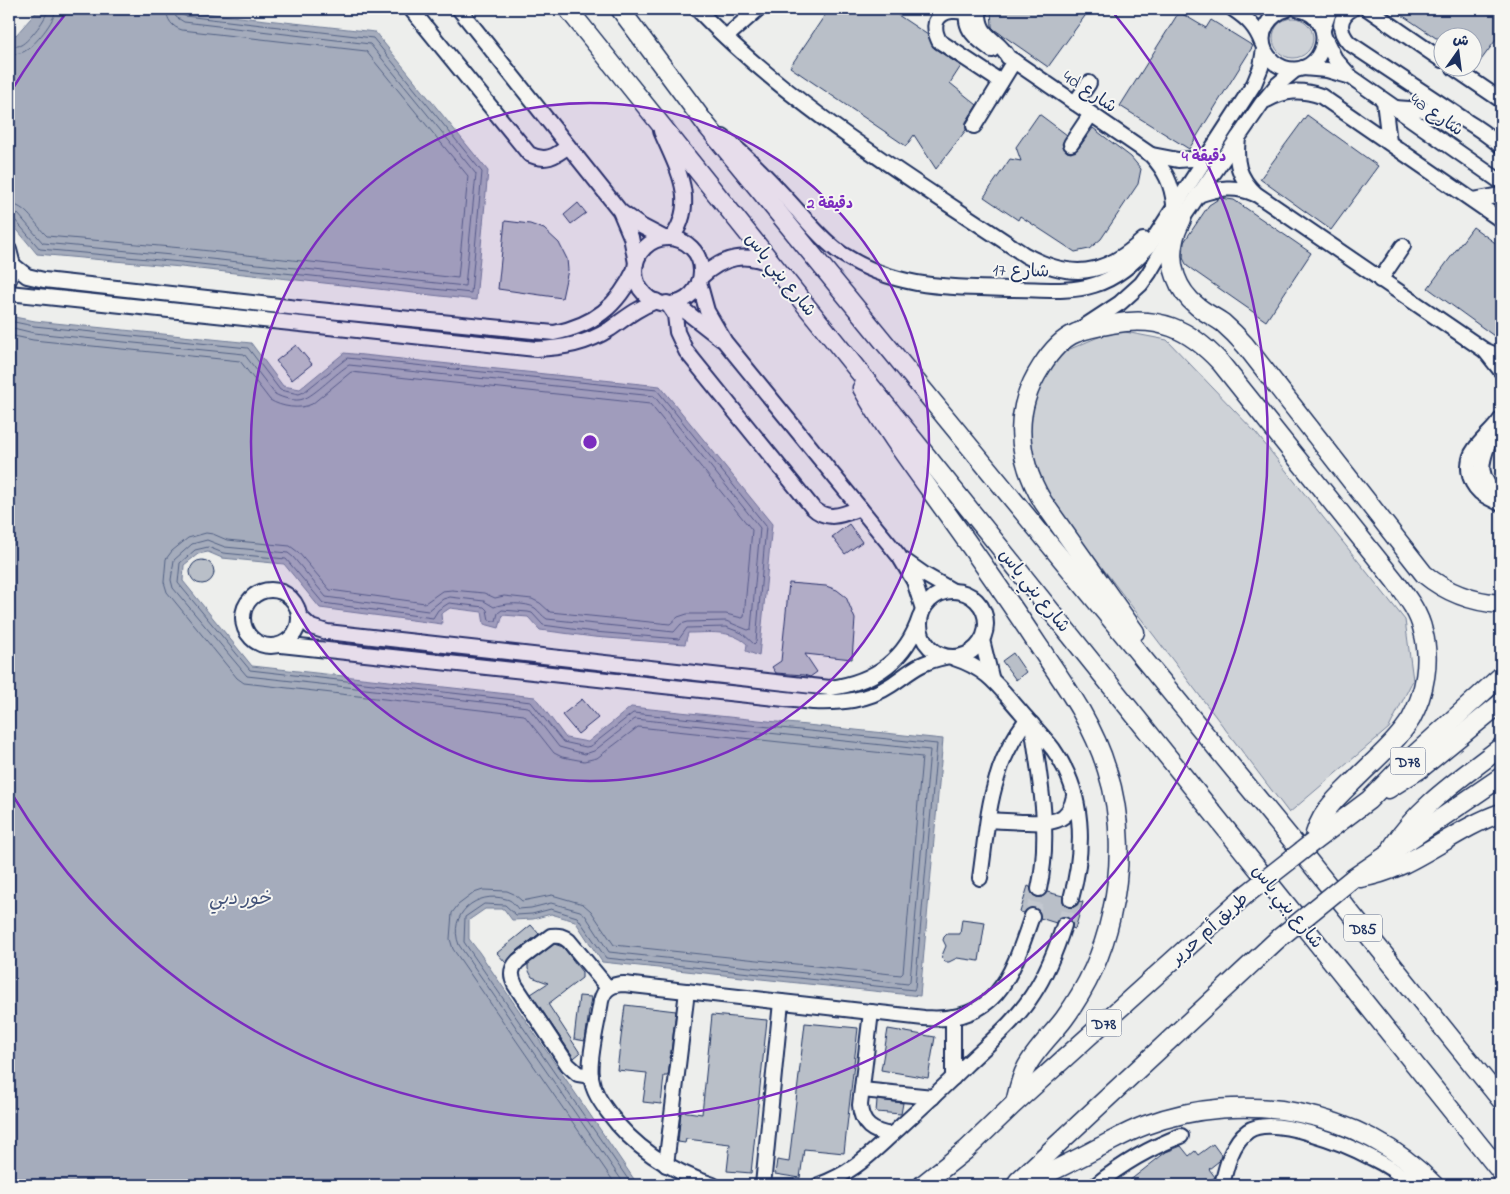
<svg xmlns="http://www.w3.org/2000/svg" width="1510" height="1194" viewBox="0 0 1510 1194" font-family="'Indie Flower','Playpen Sans Arabic',sans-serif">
<rect width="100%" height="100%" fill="#edeeec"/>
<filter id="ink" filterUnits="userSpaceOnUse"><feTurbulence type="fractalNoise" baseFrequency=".02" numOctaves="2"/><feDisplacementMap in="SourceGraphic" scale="10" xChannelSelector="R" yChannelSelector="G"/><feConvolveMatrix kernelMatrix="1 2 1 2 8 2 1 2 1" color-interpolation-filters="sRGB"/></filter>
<g filter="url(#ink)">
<g fill="#ced2d7" stroke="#74809a">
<circle cx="1293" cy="38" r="20"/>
<polygon points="1115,330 1167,340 1256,433 1405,620 1413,680 1389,728 1289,813 1031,474 1028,403 1042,378 1063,352"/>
</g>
<g fill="#a5acbc" stroke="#6e7a96">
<polygon points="39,9 167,9 375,32 488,171 476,300 181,267 37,254 9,220 9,33 16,35"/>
<path d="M9,316L35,321L251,343L283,386L300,389L344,353L660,386L772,524L759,656L746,651L747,644C730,629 709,633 688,633L685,644L594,637L540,630L528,617L503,615L499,628L484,624L482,612L450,608L441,614L442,624L320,608L284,564L222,558L208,552L198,554L184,565L183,581L252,666L535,697L566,738L588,742L631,707L943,739L920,996L602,962L575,921L551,914L533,919L512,920L504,909H485L469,920V939L479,952L638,1185H9Z"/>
</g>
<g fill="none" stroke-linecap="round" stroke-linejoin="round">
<g stroke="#526184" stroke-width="1">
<path d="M9,45C13,46 17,47 21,45C29,41 48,17 48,9"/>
<path d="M9,53C14,54 20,54 25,51C35,45 55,21 56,9"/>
<path d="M9,204C27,205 35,225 47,236L182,248L458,278L468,176L366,51L182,30C172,27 167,20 166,9"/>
<polyline points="9,211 18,214 43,243 182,256 465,286 476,174 370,44 184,22 176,17 174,9"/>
<polyline points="9,218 15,220 40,249 181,262 471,293 482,172 373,38 185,16 181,14 180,9"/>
<polyline points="9,321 34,326 248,348 280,390 299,394 304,392 347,358 657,390 766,526 756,642 754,644 742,633 726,627 687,628 679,639 594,632 543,625 532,613 528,612 502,610 498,613 496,621 493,621 489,620 487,610 484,607 449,603 438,610 433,618 323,603 286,559 223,553 208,547 195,550 180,563 178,583 250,670 531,702 563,742 586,747 591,746 633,713 937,744 915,988 914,990 606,958 577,917 551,909 532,914 516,915 505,905 484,904 465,917 464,942 632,1185"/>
<path d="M9,327L34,333L244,354L275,394C282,398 296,402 303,399C314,396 337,372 349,365L654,396L760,528L751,629L748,630L726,621L688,622L681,624L674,632L547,619C542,616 539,611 535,608C527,602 502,603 494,607L484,601L450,597L443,599L428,611L326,597L293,557L288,553L225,547L207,540L192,544L174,560L171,580L173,588L247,676L528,707L559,747L585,754L594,751L635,719L930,750L910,981L908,984L609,952L585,915L580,911L551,903L531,908L518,909C515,905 512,900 506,899C477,890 447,914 459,945L625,1185"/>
<path d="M9,335L33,340L240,361L270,400C281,407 300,410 312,404L351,372L650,404L752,530L744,617L742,618L726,614H687L678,617L670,624L550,612L540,603L532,599L504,596L495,598L484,593L452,590L442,591L425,603L330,590L298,552L290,546L227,540L213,534L206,533L188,538L172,551L166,559L164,582L167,592L237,678L244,683L524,715L554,753L562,757L584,761L597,758L638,727L922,757L903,973L901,975L614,945L591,911L583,904L552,895L522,901L514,894L507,891L483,890L474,893L458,905L452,913L450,939L453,949L616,1185"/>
</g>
</g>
<g fill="#b9bfc8" stroke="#1b2f5e">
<polygon points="829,9 889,9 928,35 934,48 961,66 950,83 977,105 966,122 966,130 936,169 914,135 906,146 790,67"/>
<polygon points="991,9 1090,9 1048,67 995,30 992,27"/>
<polygon points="1393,9 1501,9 1501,33 1473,71 1472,38 1436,38"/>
<polygon points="1179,12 1206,28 1211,20 1253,46 1189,149 1120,106"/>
<polygon points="1039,114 1067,135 1062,144 1067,152 1071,153 1078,149 1093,128 1131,157 1141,169 1138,184 1101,239 1089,249 1075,252 1020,216 1018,220 984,197 1010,159 1021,161 1016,147"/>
<polygon points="1307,115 1378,166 1331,230 1260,179"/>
<polygon points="1220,198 1234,200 1311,253 1266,321 1187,266 1183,258 1184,242 1188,236 1209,205"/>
<polygon points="578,203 586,213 571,224 564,215"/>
<polygon points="505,221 530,224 544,229 559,243 567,259 568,270 562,298 498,289"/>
<polygon points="1473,227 1501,247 1501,341 1428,288"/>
<polygon points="296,345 312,364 292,380 276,361"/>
<polygon points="849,524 862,542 845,554 832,537"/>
<circle cx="202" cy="572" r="12"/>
<polygon points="789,583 826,586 837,590 846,597 855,619 852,659 805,654 817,672 810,677 804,675 776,673 772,667 781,661"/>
<polygon points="1013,653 1026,672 1016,680 1002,661"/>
<polygon points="582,699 598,718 578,734 562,715"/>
<polygon points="1028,886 1030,887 1033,895 1037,897 1042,897 1047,892 1063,896 1063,902 1068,907 1074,907 1079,901 1083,902 1075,929 1072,928 1071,920 1066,917 1059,918 1056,923 1040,918 1039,911 1034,908 1027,909 1024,913 1020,912"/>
<polygon points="962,919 985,922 979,961 957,958 949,962 945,962 941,958 946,946 943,940 944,937 947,934 960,934"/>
<polygon points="531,925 539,934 513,954 506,963 497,953"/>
<polygon points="554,944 563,947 582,972 582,978 548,1004 580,1053 574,1058 531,994 548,983 532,977 528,969 528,964"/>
<polygon points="579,996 591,997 585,1041 574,1039"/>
<polygon points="625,1005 676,1011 668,1076 664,1076 661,1104 643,1102 647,1073 617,1070"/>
<polygon points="712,1015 767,1020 751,1173 727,1171 730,1144 686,1139 685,1143 678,1142 681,1111 702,1114"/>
<polygon points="805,1023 858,1028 844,1153 804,1149 800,1178 775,1174 777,1160 789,1162"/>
<polygon points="888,1029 935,1037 928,1078 881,1070"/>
<polygon points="877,1100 903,1103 901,1114 876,1112"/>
<polygon points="1213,1144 1221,1155 1219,1161 1209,1169 1215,1177 1204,1185 1124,1185 1166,1152 1181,1146 1189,1156 1195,1151 1198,1155"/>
</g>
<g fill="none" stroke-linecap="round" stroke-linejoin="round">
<g stroke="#c3c8d0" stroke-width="14" stroke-dasharray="14 7" stroke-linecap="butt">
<polyline points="1032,916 1039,889"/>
<polyline points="1064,925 1071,899"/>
</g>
<defs>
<g id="minor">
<path d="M411,9L529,154C545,162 555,157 568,146"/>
<polyline points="459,9 620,211 631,237 636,263"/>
<path d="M697,9C792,108 912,179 1025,255C1071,280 1104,276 1143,240"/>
<path d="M968,9C962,29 978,40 992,50"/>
<path d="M979,9C977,38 998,38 1008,57L1151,155C1165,170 1172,184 1174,204"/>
<path d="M1233,9C1248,19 1256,27 1262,43"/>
<path d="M1287,9C1270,14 1257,32 1265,51C1269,59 1276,65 1284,68C1325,80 1341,17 1298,9"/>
<path d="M1352,9C1338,17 1338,31 1349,43L1465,120"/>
<polyline points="1368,9 1442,60"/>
<path d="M979,14C965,12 943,5 936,22C934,29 936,34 939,41L1001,82"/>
<polyline points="1323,29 1330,9"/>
<polyline points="726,37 758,9"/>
<polyline points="1324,37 1335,59 1351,77 1501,182"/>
<polyline points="1303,68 1327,70 1348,76"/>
<polyline points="1454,68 1501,100"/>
<path d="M1267,100C1285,90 1301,89 1321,96L1501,220"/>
<polyline points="1384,101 1389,142"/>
<polyline points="1075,103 1089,83"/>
<path d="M1396,108C1419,110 1445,109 1466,121C1478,128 1490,137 1501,146"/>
<polyline points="974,126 1014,61"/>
<path d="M661,131C677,169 698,200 672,238"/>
<path d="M723,137C750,158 773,183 796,209C810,224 824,242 842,254C898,290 951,287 1014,289C1041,289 1068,293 1094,285C1117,278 1133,263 1149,246L1254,84L1261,67L1264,49"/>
<path d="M1238,138C1235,162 1238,177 1256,194L1484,350L1501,357"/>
<polyline points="1071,144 1091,114"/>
<polyline points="1152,155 1178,160 1205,158"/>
<path d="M1198,195C1219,188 1235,185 1255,194"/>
<polyline points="1473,200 1501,195"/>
<polyline points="621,212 641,226 664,238"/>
<circle cx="668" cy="271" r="33"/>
<polyline points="9,250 13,265 9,280"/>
<path d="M13,265L27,276L44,280L298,308L554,333C594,325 618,306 635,269"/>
<path d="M701,277C724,256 745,252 773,265"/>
<polyline points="1380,280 1403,246"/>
<polyline points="699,282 707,311 725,342 899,556 914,581 923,609"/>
<path d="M9,293L536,349C562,348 587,344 610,329C627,317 636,309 656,301"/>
<path d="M667,303L675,315L677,332L686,351L812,507C827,522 842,515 860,508"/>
<polyline points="675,303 721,339"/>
<polyline points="1082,328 1120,303 1141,284 1149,273 1173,232 1262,103 1277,85 1295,70"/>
<polyline points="1486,352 1501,371"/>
<path d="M1501,419C1494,430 1483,438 1475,449C1465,462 1468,481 1480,492C1486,497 1494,500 1501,504"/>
<path d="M1491,437C1479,465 1477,477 1501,499"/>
<polyline points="905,561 925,575 953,591"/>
<circle cx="271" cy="618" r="28"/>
<circle cx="953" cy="624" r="33"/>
<path d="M299,616L311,627L327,632L830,688C874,682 906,660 920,617"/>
<polyline points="982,640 991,677"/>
<path d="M281,645L813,702C841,703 867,701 891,685C913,670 918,663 945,657"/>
<path d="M954,658C988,669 998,686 1021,712C1031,724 1043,736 1053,749C1085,793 1085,849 1071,899"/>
<path d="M1032,724C1040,780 1051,834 1039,889"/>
<path d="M988,820C1000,821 1012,821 1024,822C1048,823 1069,825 1074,796"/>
<path d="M980,878C985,845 987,809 997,778C1003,756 1014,737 1027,719"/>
<path d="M871,1012L860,1105C861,1125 873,1132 891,1135"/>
<polyline points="953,1017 953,1078"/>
<path d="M591,1076L578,1074L568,1065L515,985C510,975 511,968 518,961L551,936C559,935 563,936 569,941L608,988"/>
<polyline points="862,1090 933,1097"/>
<polyline points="666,1165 687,991"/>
<path d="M713,1185C670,1171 634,1148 608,1112C600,1101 593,1091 591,1077C588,1057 598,1022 601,1001C604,989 612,984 624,984L924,1018C998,1024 1012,974 1032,916"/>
<polyline points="763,1185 781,1002"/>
<path d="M819,1185C855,1172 871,1153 898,1129C922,1107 945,1086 968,1063C990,1042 1016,1021 1033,994C1047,973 1056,950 1064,925"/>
<path d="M1096,1185C1122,1164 1149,1148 1181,1136"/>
<path d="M1222,1185C1226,1167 1232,1142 1248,1131C1273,1114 1348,1145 1372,1158C1387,1165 1401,1175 1414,1185"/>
</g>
<g id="major">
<polyline points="568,9 1501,1172"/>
<polyline points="620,9 707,126 1291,839 1501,1100"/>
<path d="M1182,219C1179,226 1175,233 1174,240C1168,265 1177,290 1197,306C1205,313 1215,317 1223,323C1231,330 1238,337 1245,345L1424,574C1447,593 1472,602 1501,604"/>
<path d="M862,388C882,424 906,457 930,490C967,541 1003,592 1038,645C1065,685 1093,723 1107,770C1122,816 1122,868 1111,916C1103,953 1086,989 1064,1019C1052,1035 1035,1050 1026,1068C1020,1079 1018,1091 1015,1103"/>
<path d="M1135,632L1043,502C1017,458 1012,412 1041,367C1049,354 1061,339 1076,333C1087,328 1100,326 1112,324C1159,315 1189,329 1220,362L1395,581C1406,596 1419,612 1423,631C1431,660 1425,693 1411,719C1398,740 1377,758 1360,775C1338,797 1319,811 1313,842"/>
<polyline points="1388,789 1420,769 1501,703"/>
<polyline points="1313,842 1369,800 1401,767 1501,676"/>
<path d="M1393,846C1419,805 1463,777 1501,747"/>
<path d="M1360,878C1413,870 1451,830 1501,813"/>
<polyline points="1352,879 1501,777"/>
<polyline points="1018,1181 1278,939"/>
<polyline points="922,1185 966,1150 1015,1103 1243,897"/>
<path d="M1024,1185C1048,1173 1074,1161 1098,1148C1114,1140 1129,1131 1146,1125C1242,1089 1362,1109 1434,1185"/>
</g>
</defs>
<use href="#minor" stroke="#1b2f5e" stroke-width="18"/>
<use href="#major" stroke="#1b2f5e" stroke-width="21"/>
<use href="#minor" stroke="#f6f6f2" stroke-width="14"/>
<use href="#major" stroke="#f6f6f2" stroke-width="18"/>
<defs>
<g id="major-bridge">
<polyline points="1243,897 1313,842"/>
<polyline points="1278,939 1352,879"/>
</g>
</defs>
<use href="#major-bridge" stroke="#1b2f5e" stroke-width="21" stroke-linecap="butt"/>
<use href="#major-bridge" stroke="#f6f6f2" stroke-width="18"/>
</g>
</g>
<circle cx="590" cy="442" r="339" fill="#7b2cbf" fill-opacity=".12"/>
<g fill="none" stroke="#7b2cbf" stroke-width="2.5">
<circle cx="590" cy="442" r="339"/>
<path d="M10 93A677 677 0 0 1 68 11M1112 11A677 677 0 1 1 10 791"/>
</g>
<g text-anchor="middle" stroke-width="4" stroke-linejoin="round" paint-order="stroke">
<g fill="#f6f6f2" stroke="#5d6b8a" stroke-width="1">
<rect x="1390.5" y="747.5" width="35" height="27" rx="4"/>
<rect x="1344" y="914.5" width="38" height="27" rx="4"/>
<rect x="1086.5" y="1009.5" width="35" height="27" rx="4"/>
</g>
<g font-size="16" font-weight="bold" fill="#1b2f5e">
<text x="1408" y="767">D78</text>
<text x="1363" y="934">D85</text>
<text x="1104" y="1029">D78</text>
</g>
<g font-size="18" fill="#1b2f5e" stroke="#f6f6f2">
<text transform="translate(1090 91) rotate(34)" y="6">4d شارع</text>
<text transform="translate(1437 114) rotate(35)" y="6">4a شارع</text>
<text transform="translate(1021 270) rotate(1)" y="6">شارع 17</text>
<text transform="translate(781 274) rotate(51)" y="6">شارع بني ياس</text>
<text transform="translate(1035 590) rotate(51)" y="6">شارع بني ياس</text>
<text transform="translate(1288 906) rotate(51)" y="6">شارع بني ياس</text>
<text transform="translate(1209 928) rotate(-42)" y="6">طريق أم حرير</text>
</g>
<g font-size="19" font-style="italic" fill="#44547a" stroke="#f6f6f2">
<text x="240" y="904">خور دبي</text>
</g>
</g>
<circle cx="590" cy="442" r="8" fill="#7b2cbf" stroke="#f6f6f2" stroke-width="2.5"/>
<g font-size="15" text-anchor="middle" font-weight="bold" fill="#7b2cbf" stroke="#f6f6f2" stroke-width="4" stroke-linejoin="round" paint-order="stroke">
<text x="1204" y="161">4 دقيقة</text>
<text x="830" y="208">2 دقيقة</text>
</g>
<rect width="1510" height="1194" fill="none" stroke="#f6f6f2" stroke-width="30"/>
<rect x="15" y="15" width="1480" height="1164" fill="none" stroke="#1b2f5e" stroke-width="2" filter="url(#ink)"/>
<g transform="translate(1458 52) rotate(14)"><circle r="24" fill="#f6f6f2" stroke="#9ea6b7"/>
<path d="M0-4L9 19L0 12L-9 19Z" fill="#1b2f5e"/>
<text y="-8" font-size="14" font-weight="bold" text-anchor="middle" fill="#1b2f5e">ش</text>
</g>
</svg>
